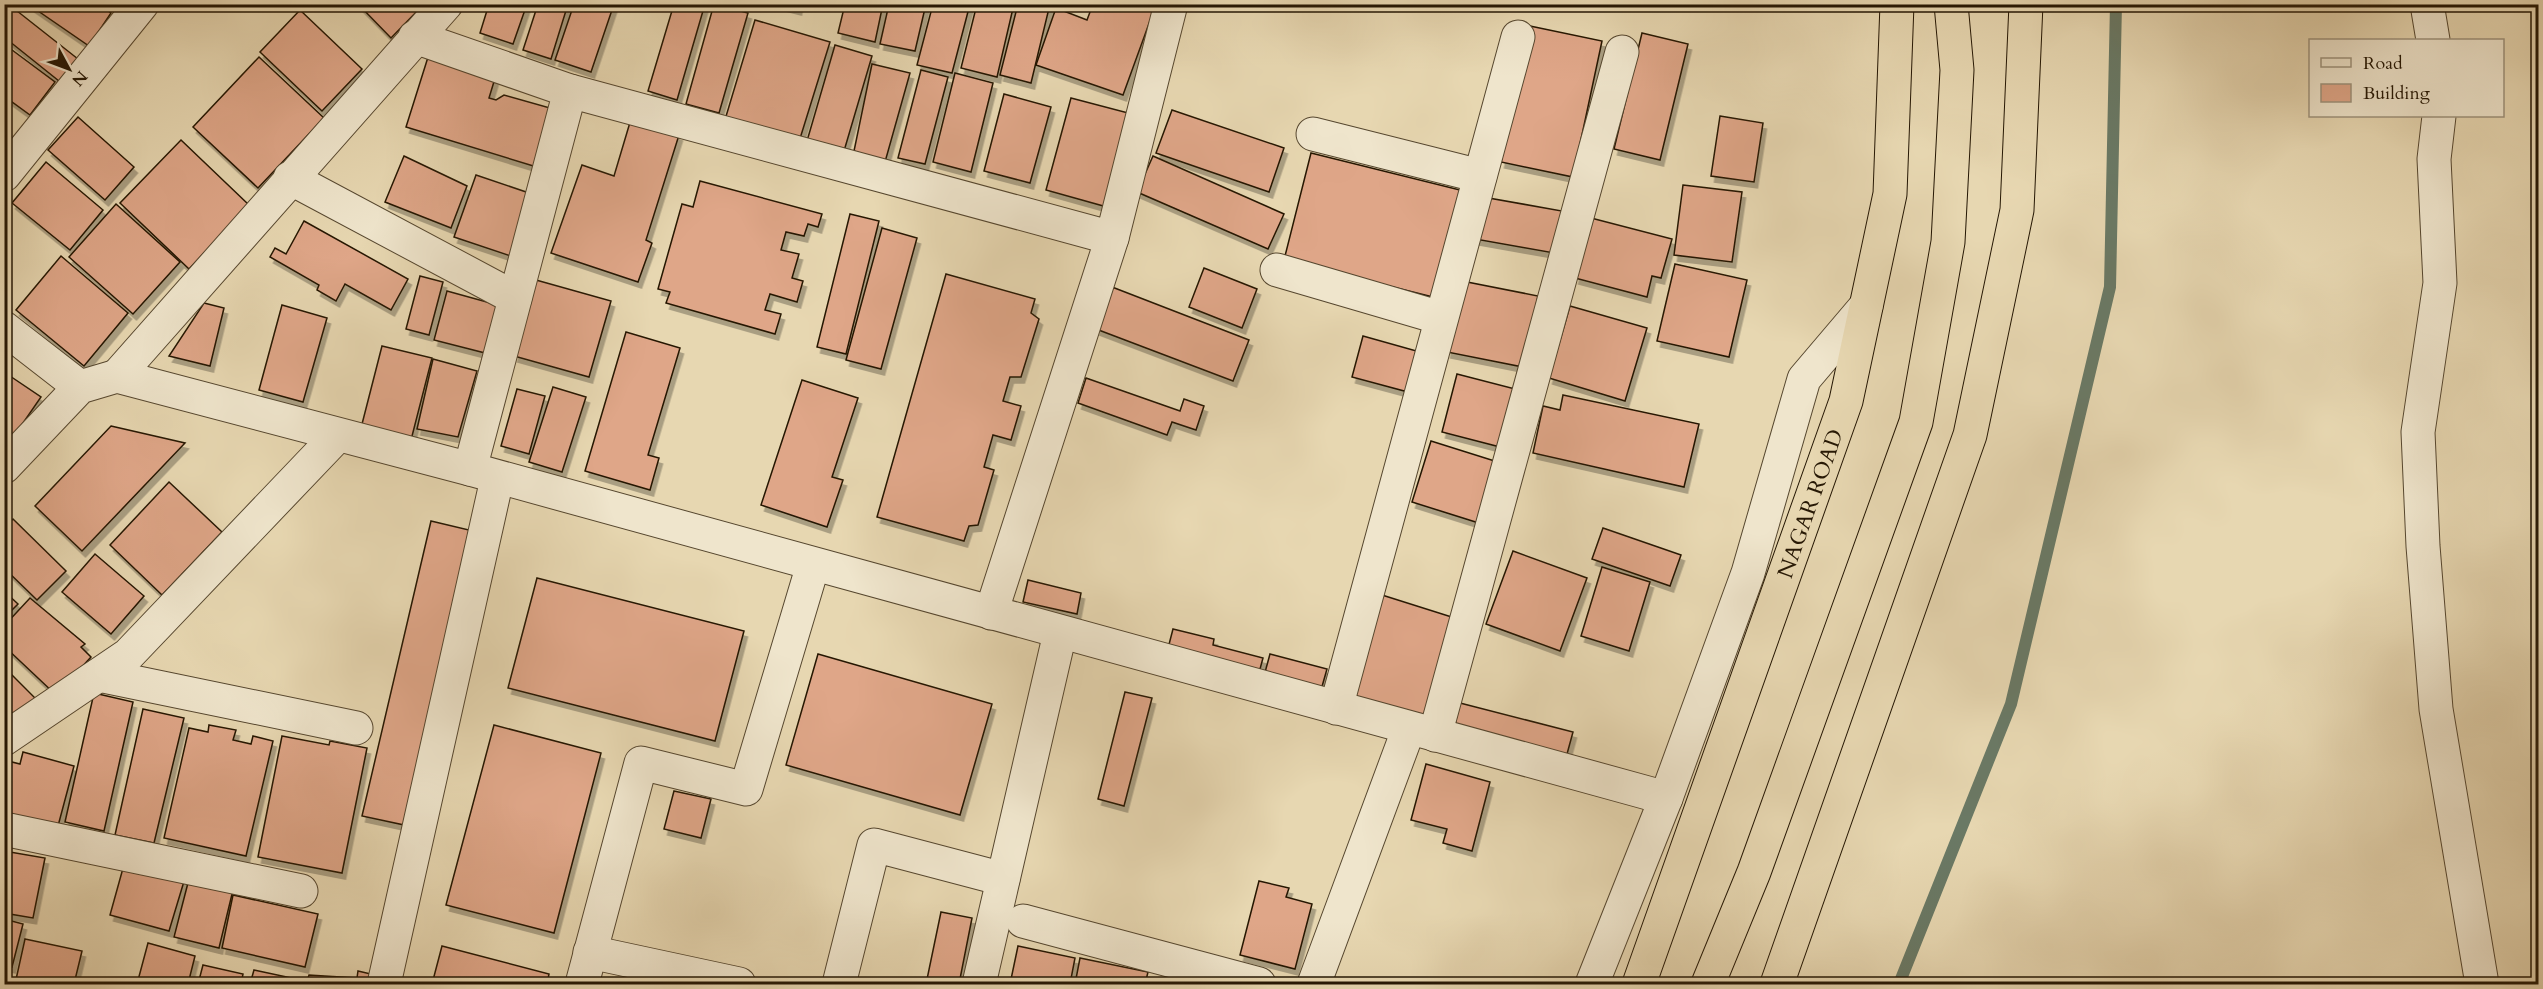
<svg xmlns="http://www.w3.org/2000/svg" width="2543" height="989" viewBox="0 0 2543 989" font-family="Cardo,serif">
<defs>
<filter id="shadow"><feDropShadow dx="3.5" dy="6" stdDeviation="0" flood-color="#0004"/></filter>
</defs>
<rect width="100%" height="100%" fill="#e7d7b1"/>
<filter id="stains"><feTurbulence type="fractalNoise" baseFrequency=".00333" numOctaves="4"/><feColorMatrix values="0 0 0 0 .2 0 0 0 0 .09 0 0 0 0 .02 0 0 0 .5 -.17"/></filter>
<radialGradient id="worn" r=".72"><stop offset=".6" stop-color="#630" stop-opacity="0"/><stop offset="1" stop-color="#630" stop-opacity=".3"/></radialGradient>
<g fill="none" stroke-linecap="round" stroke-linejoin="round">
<polyline stroke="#6a7965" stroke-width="12" points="1899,984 2011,704 2110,287 2116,4"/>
</g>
<g fill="#dfa688" stroke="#251704" stroke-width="1.5" filter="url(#shadow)">
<polygon points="28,4 98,4 111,13 89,46"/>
<polygon points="358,4 424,4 391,38"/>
<polygon points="489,4 527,4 513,44 480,33"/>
<polygon points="538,4 568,4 551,59 523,50"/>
<polygon points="574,4 614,4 591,72 555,60"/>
<polygon points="674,4 705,4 677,100 648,91"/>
<polygon points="714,4 748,13 719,113 686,104"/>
<polygon points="778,4 799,4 798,9"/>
<polygon points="845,4 883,4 875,42 838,33"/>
<polygon points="889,4 926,4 915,51 880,44"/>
<polygon points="933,4 970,4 952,73 917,65"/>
<polygon points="977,4 1014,4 997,77 961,68"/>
<polygon points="1018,4 1050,4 1031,83 1000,75"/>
<polygon points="1093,4 1148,4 1155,7 1123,95 1036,65 1056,8 1087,20"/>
<polygon points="12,7 78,59 59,81 4,37 4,17"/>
<polygon points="300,10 362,69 322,111 260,52"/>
<polygon points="755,20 830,42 798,145 724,123"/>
<polygon points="1530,26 1602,41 1573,177 1501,162"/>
<polygon points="1642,33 1688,44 1660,160 1614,149"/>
<polygon points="4,44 55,82 30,115 4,96"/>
<polygon points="835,45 872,56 844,151 807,141"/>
<polygon points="429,54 496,75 489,98 496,100 504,95 550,108 540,168 406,127"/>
<polygon points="259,57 324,118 258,188 193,127"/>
<polygon points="872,64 910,73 885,162 854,151"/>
<polygon points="921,70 948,77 925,164 898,158"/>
<polygon points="955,73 993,83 971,172 933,162"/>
<polygon points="1004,94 1051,107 1030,183 984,171"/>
<polygon points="1071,98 1132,114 1107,207 1046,190"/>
<polygon points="1172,110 1284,148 1269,192 1156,153"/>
<polygon points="1720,116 1763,123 1754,182 1711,176"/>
<polygon points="78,117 134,167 105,200 48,150"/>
<polygon points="631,119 679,135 646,240 652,243 638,282 551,253 582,165 614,176"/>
<polygon points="181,140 249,205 189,269 120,203"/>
<polygon points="1311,153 1464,191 1437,298 1284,260"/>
<polygon points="404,156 467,186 451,228 385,202"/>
<polygon points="1153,156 1284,214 1268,249 1137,192"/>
<polygon points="46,162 103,210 70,250 12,203"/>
<polygon points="476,175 538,196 517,258 454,237"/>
<polygon points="700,181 822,214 818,227 808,224 804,236 786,232 781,250 799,254 792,278 803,281 797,302 770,294 765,310 781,314 775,334 666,303 670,292 658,289 682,204 693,207"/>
<polygon points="1683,185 1742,192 1732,262 1674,255"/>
<polygon points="1483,197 1562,211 1554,253 1475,239"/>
<polygon points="116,204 180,262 133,314 69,257"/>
<polygon points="850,214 879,221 846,354 817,347"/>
<polygon points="1591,218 1672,239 1661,278 1652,276 1647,297 1575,278"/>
<polygon points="304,221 408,279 391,310 345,284 336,301 317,290 319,285 270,257 275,248 286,254"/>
<polygon points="882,228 917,238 881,369 846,360"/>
<polygon points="61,256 128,313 84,366 16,310"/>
<polygon points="1675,264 1747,280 1729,357 1657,341"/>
<polygon points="1204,268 1257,289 1242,328 1189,307"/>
<polygon points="946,274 1035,299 1031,313 1039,319 1021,377 1010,377 1003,401 1021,406 1011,440 993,435 984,467 994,470 978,525 969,526 964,541 877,517"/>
<polygon points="420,276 443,282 429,335 406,329"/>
<polygon points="536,280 611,301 589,377 514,356"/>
<polygon points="1462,281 1538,296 1523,367 1447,352"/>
<polygon points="1112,287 1249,340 1233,381 1096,329"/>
<polygon points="447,291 505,307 493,355 434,340"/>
<polygon points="204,303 224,308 210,366 169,356"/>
<polygon points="282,305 327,318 303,402 259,390"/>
<polygon points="1570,306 1647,328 1625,401 1549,378"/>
<polygon points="626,332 680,348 648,455 659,458 650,490 585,471"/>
<polygon points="1363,336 1420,352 1408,392 1352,377"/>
<polygon points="382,346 432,358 411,440 361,428"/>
<polygon points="433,359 477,371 458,437 417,429"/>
<polygon points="4,372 41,397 12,439 4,434"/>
<polygon points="1457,374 1519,390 1504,448 1442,432"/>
<polygon points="1086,378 1180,411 1184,399 1204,406 1196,430 1172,422 1167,435 1078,403"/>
<polygon points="802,380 858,398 832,477 843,480 827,527 761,505"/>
<polygon points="553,387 586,397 562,472 529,462"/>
<polygon points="517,389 545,396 529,454 501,446"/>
<polygon points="1563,395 1699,424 1684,487 1533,453 1543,406 1560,410"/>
<polygon points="111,426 185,443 82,551 35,506"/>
<polygon points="1431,441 1501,463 1482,524 1412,502"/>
<polygon points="169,482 222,532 162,595 110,545"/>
<polygon points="13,519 66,571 37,600 4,568 4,528"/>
<polygon points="431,521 469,530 409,826 362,816"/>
<polygon points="1603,528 1681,555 1670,586 1592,559"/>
<polygon points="1513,551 1587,578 1560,651 1486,624"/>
<polygon points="95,554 144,596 111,634 62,592"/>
<polygon points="1602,567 1650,582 1629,651 1581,636"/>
<polygon points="537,578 744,631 715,741 508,688"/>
<polygon points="1028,580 1081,593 1077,614 1023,602"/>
<polygon points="4,591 18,604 4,618"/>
<polygon points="1382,595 1458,619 1425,726 1351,694"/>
<polygon points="30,598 85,644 81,647 91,657 56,695 4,646 4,626"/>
<polygon points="1173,629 1214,639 1213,645 1263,658 1257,680 1166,656"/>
<polygon points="818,654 992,704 960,815 786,765"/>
<polygon points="1270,654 1327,669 1321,690 1264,676"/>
<polygon points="4,667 40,703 4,726"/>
<polygon points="1125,692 1152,698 1124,806 1098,799"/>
<polygon points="94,693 133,702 104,831 65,822"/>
<polygon points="1460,703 1573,732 1567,754 1454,728"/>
<polygon points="143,709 184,718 154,843 115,835"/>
<polygon points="209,725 236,730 233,740 251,744 253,736 273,741 246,856 164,838 189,728 208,732"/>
<polygon points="494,725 601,753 554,933 446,905"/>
<polygon points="282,736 329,745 330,741 367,748 342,873 258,857"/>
<polygon points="23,752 74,766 58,826 4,812 4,760 20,764"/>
<polygon points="1426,764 1490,782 1472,851 1443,843 1447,829 1411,820"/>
<polygon points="674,791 711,799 701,838 664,829"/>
<polygon points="4,851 45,858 33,918 4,913"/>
<polygon points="125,861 185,878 169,931 110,915"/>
<polygon points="189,879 233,890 219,948 174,937"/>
<polygon points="1259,881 1289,888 1286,897 1312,904 1295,969 1240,955"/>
<polygon points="233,895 318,914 305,967 222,948"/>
<polygon points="941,912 972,918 959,984 926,984"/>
<polygon points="4,919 23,924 12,967 4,965"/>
<polygon points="25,939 82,951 74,984 15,984"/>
<polygon points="148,943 195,956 188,984 137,984"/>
<polygon points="442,946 549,974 547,984 432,984"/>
<polygon points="1018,946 1075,958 1070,984 1010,984"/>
<polygon points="1080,958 1148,972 1145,984 1075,984"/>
<polygon points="203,965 243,974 241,984 198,984"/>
<polygon points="254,970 301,980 300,984 250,984"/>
<polygon points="358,971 375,975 372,984 306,984 309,975 357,978"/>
</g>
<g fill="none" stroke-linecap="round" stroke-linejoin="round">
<defs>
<g id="minor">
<polyline points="2427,4 2433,40"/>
<polyline points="415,37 570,91 1112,238 1171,4"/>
<polyline points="2439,116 2434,159 2440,283 2418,432 2423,546 2436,709 2482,984"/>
<polyline points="1313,134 1480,176"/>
<polyline points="4,175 142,4"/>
<polyline points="290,178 515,298"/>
<polyline points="1277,270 1441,318"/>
<polyline points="4,328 80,387"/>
<polyline points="117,376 446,4"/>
<polyline points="4,467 80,387 117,376 470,469 1666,798"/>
<polyline points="470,469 570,91"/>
<polyline points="991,613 1112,238"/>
<polyline points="99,675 356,728"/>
<polyline points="1336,708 1518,37"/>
<polyline points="1435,735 1622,52"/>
<polyline points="4,739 128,655 338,435"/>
<polyline points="4,829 301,891"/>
<polyline points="1023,921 1259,984"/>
<polyline points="590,952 739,984"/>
<polyline points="384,984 497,479"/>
<polyline points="582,984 641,763 746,789 813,565"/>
<polyline points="839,984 874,845 1003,879"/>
<polyline points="979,984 1060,633"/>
<polyline points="1314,984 1409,728"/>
<polyline points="1592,984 1666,798 1748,573 1804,379 1866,306"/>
</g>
<g id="highway">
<path id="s1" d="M1639,984L1846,401L1890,194L1897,4"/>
<polyline points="1708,984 1754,872 1916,422 1948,242 1957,70 1951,4"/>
<polyline points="1777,984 1970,435 2017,210 2026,4"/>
</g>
</defs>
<use href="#minor" stroke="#56472f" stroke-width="35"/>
<use href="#highway" stroke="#251704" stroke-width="35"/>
<use href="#minor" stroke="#efe5cc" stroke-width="33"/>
<use href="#highway" stroke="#e7d7b1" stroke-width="33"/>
</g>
<g text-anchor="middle" stroke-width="6" stroke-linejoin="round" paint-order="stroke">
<g font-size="22" fill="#251704" stroke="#efe5cc">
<text dy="8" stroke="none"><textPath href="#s1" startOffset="510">NAGAR ROAD</textPath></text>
</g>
</g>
<rect width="2543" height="989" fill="none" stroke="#e7d7b1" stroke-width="24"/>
<rect x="6" y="6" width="2531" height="977" fill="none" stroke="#251704" stroke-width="3"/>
<rect x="12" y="12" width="2519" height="965" fill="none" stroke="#251704" stroke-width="1.5"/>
<rect x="2309" y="39" width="195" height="78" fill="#efe5cc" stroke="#9e937c" stroke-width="1.5"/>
<rect x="2321" y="58" width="30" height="9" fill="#efe5cc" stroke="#9e937c" stroke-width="1.5"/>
<text x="2363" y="69" font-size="18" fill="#251704">Road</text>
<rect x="2321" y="84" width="30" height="18" fill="#dfa688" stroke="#9e937c" stroke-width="1.5"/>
<text x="2363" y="99" font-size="18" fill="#251704">Building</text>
<g transform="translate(69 69) rotate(131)" stroke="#efe5cc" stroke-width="4.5" paint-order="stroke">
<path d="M0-4.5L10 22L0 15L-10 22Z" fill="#251704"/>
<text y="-9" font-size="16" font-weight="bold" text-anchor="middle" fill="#251704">N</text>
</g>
<rect width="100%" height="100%" filter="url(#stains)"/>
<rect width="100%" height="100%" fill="url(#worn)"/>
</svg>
